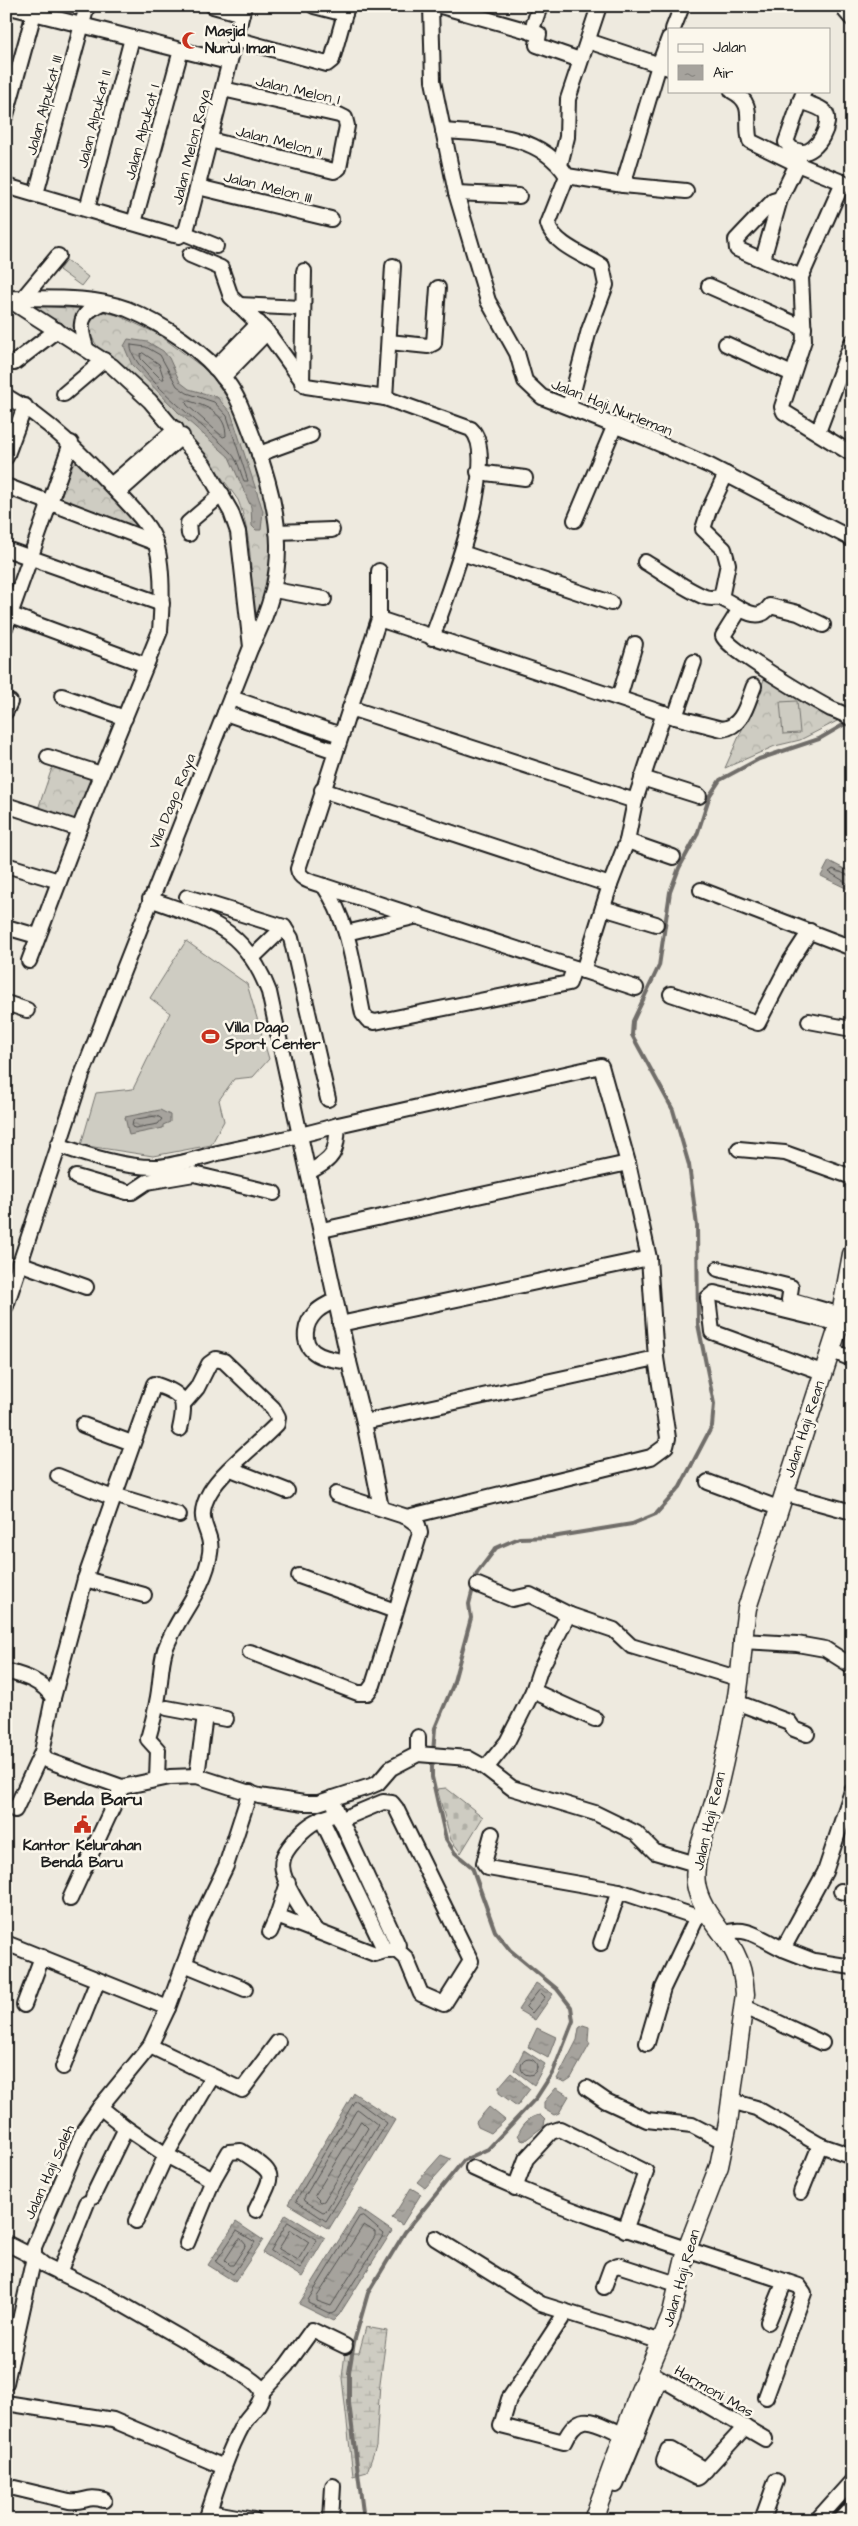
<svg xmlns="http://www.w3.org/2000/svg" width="858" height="2526" viewBox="0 0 858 2526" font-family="'Architects Daughter',sans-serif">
<defs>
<pattern id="forest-crowns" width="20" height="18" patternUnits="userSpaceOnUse" patternTransform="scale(1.25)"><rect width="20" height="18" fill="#ceccc2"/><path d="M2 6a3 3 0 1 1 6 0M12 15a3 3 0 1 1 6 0" fill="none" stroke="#b0afa6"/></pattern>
<pattern id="wetland-marsh" width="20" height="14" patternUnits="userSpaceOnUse" patternTransform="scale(1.25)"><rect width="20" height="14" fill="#ceccc2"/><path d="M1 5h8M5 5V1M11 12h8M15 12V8" fill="none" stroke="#b0afa6"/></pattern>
<pattern id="cemetery-stones" width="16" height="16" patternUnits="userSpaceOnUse" patternTransform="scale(1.25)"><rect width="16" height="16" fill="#ceccc2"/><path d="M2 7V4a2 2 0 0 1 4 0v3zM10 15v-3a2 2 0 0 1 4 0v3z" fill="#b0afa6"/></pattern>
<pattern id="water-ripples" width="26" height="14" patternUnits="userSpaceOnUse" patternTransform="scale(1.25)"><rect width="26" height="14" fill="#a6a39d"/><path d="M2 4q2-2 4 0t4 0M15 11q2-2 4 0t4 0" fill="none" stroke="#86847f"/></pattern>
</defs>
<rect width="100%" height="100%" fill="#eeeadf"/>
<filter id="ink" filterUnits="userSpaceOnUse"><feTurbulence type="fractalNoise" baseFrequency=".02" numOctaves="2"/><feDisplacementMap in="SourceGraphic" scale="10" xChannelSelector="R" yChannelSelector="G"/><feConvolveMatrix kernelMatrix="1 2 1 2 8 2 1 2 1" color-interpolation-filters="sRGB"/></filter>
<g filter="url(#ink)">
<g fill="url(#forest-crowns)" stroke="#75746f">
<polygon points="37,306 84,309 78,336 35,309"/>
<path d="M100,311L117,315L158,334L209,372L230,402L244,431L270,511V579L260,615L253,610C251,573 252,535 238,500C212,463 182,426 151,394C131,373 100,361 90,332C86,323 92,316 100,311Z"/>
<polygon points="76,462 84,465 137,521 137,528 134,532 59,503 71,466"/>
<polygon points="767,673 845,717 800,740 775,746 725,768"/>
<polygon points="53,765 96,779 78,823 38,809"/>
</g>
<polygon fill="url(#wetland-marsh)" stroke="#75746f" points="366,2327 387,2331 380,2383 376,2446 367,2472 353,2476 342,2378 345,2353 359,2353"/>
<polygon fill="url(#cemetery-stones)" stroke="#75746f" points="446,1788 483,1817 461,1853 451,1840 437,1789"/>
<g fill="#ceccc2" stroke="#75746f">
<polygon points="66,260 88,277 81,286 59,270"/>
<polygon points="797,701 800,733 783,734 780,702"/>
<polygon points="186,941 247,984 269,1059 253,1077 234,1079 219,1100 224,1121 211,1145 153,1156 81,1145 96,1093 133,1089 170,1013 150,998"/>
</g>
<g fill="url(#water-ripples)" stroke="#6f6d69">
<polygon points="128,339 148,342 163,351 169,358 180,382 189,389 217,397 231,413 263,511 261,530 256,530 252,526 251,507 229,457 178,412 132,365 124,346"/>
<polygon points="829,861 852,873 852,891 821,876"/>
<polygon points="160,1110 170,1115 170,1122 163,1125 163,1128 129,1135 125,1117"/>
<polygon points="536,1983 553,1994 535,2020 518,2010"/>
<polygon points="583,2025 589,2027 588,2041 590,2044 571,2078 565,2082 557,2079 577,2040 579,2028"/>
<polygon points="537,2028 556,2037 548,2058 528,2047"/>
<polygon points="524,2050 545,2064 534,2085 514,2070"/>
<polygon points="511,2073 530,2089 517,2106 499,2093 499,2087"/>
<polygon points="556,2088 569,2096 559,2113 554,2115 544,2109 544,2102"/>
<polygon points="354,2093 395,2120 329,2229 288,2204"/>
<polygon points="489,2107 505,2120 491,2133 478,2127 476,2122"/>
<path d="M540,2115L545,2120L544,2126L524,2141L521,2140L518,2135C521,2126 529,2116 540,2115Z"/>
<polygon points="441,2155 451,2159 425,2188 417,2182"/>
<polygon points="411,2188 421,2194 402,2225 392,2218"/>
<polygon points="359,2208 392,2231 339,2315 333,2321 299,2304"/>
<polygon points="286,2214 325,2238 302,2277 263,2253"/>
<polygon points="236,2222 263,2240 235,2282 208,2265"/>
</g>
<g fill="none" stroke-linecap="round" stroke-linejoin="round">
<g stroke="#535250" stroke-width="1">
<path d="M131,345L146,347L160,355L177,386L187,393L214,402L227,416L248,481H244C240,472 238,460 231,453C214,433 127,369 131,345Z"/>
<polygon points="143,353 159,364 164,379 161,379 141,359 140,355"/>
<path d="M189,401C207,406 226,414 226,436L223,437L187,405L186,402Z"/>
<polyline points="852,877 833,869 829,872 852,886"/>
<polygon points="157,1116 162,1119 158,1124 135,1128 132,1127 133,1120"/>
<polygon points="539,1991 545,1997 532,2013 526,2007"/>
<circle cx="529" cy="2067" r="8"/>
<polygon points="357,2101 387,2123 326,2221 296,2201 354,2102"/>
<polygon points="359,2110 378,2125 326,2211 323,2212 305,2201 304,2198 356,2111"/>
<polygon points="361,2121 368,2128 324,2201 321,2202 315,2196"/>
<polygon points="363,2216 384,2234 335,2312 331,2314 308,2303 308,2300 359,2217"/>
<polygon points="288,2222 317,2240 300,2269 271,2251"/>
<polygon points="364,2225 375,2232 375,2236 331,2306 317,2301 317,2297"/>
<polygon points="291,2230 309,2242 298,2260 279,2249"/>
<polygon points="237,2231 255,2242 233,2274 216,2262"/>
<polygon points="241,2239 246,2245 233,2265 230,2265 225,2260 238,2240"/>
</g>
<g stroke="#6f6d69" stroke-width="4">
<polyline points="433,1752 435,1728 453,1685 471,1618 469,1604 477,1573 496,1548 519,1538 552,1537 632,1524 656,1514 680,1487 712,1426 714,1404 698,1324 697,1226 689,1165 673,1110 632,1035 633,1021 659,966 670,892 679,868 697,835 710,795 720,780 759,759 819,739 850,721"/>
<polyline points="364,2520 349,2403 349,2373 354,2342 368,2293 405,2232 464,2160 488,2149 537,2097 553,2072 573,2021 571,2007 557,1989 510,1950 495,1931 472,1867 455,1853 446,1839 432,1777 432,1759"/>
</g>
<defs>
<g id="minor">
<polyline points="6,6 228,62"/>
<polyline points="213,6 242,14"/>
<polyline points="314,6 345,14"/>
<polyline points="431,6 433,81 456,193 488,301 517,353 525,381 542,397 644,437 710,466 852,539"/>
<polyline points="441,6 539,34 537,45 580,60"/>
<polyline points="845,6 846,12 852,19"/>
<polyline points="673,29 682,6"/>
<polyline points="531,32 540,6"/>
<polyline points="235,39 327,64 332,60 347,6"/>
<polyline points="588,41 669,68"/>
<path d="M732,91C757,104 744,122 750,141L797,164L801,152L792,149L786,142L804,91"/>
<path d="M800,101C808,104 819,106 825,112C833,122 818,154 801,152"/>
<polyline points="6,115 34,13"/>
<path d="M443,131C488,134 541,134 567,176L623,185L686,191"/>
<polyline points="210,140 334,171 339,168 347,126 345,118 339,115 223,89"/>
<polyline points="560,165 567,137 568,99 599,6"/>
<path d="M567,176L548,224C553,244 586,256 602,266L606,285L589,330L569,407"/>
<polyline points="843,182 801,277 804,340 782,407 784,412 852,454"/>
<polyline points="623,185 659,65 669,38"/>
<polyline points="6,186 174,235 179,236 186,231 189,220 244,6"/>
<polyline points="198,187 331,219"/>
<polyline points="456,193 519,196"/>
<polyline points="36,194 87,6"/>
<polyline points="780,199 773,201 736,240 737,249 801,277"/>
<polyline points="87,209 132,38"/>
<polyline points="134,223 181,50"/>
<polyline points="184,233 216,246"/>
<path d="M190,255L221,268L231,297L267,332L306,386L385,398L471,429C502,458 445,601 432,638"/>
<polyline points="763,259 780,199 797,164 852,186"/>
<polyline points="709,286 804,328"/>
<path d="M6,298C45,299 90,295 127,309C163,324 204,350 227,382C240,399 246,420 254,440C283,516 290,574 251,647"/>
<polyline points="23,298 58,256"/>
<polyline points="238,305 302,308"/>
<polyline points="389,342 428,346 434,343 438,288"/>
<polyline points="726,344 792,374"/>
<path d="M86,348C79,325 78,314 102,303"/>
<polyline points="14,363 57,330"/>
<polyline points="215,368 259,323"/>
<polyline points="223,377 267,332"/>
<polyline points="302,383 304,271"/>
<polyline points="64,394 104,360"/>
<path d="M6,396C51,421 85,458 120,495C131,507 152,527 156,544C163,567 162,606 160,631L79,829L29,961"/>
<polyline points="385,398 393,266"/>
<polyline points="818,432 852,342"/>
<polyline points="259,454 311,435"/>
<polyline points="6,457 25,406"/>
<polyline points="478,472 525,478"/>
<polyline points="111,485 176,429"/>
<polyline points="6,486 156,543"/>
<polyline points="118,493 182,436"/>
<polyline points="575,520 615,425"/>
<polyline points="277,532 332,530"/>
<polyline points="189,534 188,523 222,494"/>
<polyline points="6,549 162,604"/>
<polyline points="462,553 611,603"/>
<path d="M645,562C662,572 688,591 705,597C710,599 716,597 720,598C736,603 757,627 770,606L798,613L823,625"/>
<path d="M379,571V619L298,869C300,881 314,882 324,886L636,988"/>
<polyline points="274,590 324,599"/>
<polyline points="721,598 728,564 724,549 703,529 709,510 726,474"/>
<path d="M740,609L723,636C725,648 816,701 831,709C839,712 845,714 852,719"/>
<polyline points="6,613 146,665"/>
<path d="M379,619L675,717L722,729C743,727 747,703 754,686"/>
<polyline points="6,626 71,443"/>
<polyline points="62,696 125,718"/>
<polyline points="231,698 341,735"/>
<polyline points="619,698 635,644"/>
<polyline points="6,701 10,702 6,711"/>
<polyline points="350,708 635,801"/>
<polyline points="225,713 335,751"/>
<polyline points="675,717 694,662"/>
<polyline points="48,757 101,774"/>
<polyline points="642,778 699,796"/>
<polyline points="322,790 610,885"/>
<polyline points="6,805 79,829"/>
<polyline points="627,841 673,857"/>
<polyline points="6,865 59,881"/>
<path d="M324,886C350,923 354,971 363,1014L368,1020L375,1022L569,983L574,968"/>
<polyline points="701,890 852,948"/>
<polyline points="187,897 284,927 291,938 328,1099"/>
<path d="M150,899C211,921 244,927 269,992L349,1362L364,1422L381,1508"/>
<polyline points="603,908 656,924"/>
<polyline points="6,927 37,936"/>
<polyline points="346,933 418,916"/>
<polyline points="253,957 284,927"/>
<polyline points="583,971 610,885 627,841 635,801 664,713"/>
<polyline points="671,994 758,1023 791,960 810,931"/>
<polyline points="6,1003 27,1010"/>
<polyline points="809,1021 852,1029"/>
<path d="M58,1145C89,1156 124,1168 158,1167C179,1165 198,1158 218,1153C258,1144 298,1137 338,1125L601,1066L628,1163L649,1258L656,1358L668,1438L666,1446L651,1457L407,1517"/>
<polyline points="739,1149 785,1153 852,1177"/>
<path d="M309,1172C335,1158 336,1153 338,1125"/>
<polyline points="76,1177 127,1192 132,1192 147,1182 194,1174 274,1193"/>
<polyline points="322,1230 628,1163"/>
<polyline points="19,1263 86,1287"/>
<polyline points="718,1269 791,1287 789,1300 841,1315"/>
<path d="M335,1300C329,1304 320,1307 315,1313C305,1323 301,1342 314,1352C323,1359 338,1360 349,1362"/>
<polyline points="6,1306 82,1075 251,647 238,532 231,512 204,465 150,401 112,366 6,298"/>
<polyline points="340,1324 649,1258"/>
<polyline points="830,1350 852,1359"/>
<polyline points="822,1372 712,1332 708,1298 714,1293 718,1294 852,1327"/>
<polyline points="364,1422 656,1358"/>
<polyline points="83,1425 132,1443"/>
<polyline points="231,1469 287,1491"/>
<polyline points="58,1476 113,1498"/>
<polyline points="708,1482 778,1508"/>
<polyline points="783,1493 852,1512"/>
<polyline points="114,1495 179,1515"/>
<polyline points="299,1576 395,1611"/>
<polyline points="85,1579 144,1595"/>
<polyline points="478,1585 512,1599 530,1595 570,1615"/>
<polyline points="741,1641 797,1644 825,1649 852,1666"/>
<polyline points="250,1652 358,1693 367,1693 373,1685 420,1533 418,1525 407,1517 336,1494"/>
<path d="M6,1671C24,1676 43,1681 53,1698L42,1752L46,1760L122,1787L170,1777L197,1776L259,1796L304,1803H318L371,1786L378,1783L391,1768L418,1754L468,1758L486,1768L512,1788L595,1813L636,1833L655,1852L696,1864"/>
<polyline points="533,1691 595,1719"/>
<path d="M53,1698L85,1579L154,1384C183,1394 187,1398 180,1429"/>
<polyline points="736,1702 789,1722 794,1729 807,1734"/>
<polyline points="167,1708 226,1719"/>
<polyline points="418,1737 418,1754"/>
<polyline points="486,1768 507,1742 533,1691 540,1670 566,1619 570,1615 614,1630 631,1646 740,1679"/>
<polyline points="197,1776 205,1715"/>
<path d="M157,1779L158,1750L148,1739C151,1727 155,1715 157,1702C161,1685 160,1666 165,1650C176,1617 205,1590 210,1553C214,1530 192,1523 210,1492C222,1471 259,1443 277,1424L278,1417L273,1408L224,1361L216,1359L209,1364L197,1388L184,1403"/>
<polyline points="15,1810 42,1752"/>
<polyline points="338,1814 398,1945 397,1950 389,1951"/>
<polyline points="340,1820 383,1802 392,1803 396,1808 471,1961 444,2004 421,1994 406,1958 397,1950"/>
<polyline points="492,1834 484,1863 488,1868 619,1891 697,1917 707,1911"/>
<polyline points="288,1883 277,1916 375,1954 385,1951 321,1818"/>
<polyline points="841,1891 852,1894"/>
<polyline points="70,1899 122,1787"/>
<path d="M316,1931C306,1917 277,1877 283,1859C285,1850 293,1843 298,1836C310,1823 320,1818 338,1814L332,1798"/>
<polyline points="270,1932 277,1916"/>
<path d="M723,1934C747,1924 762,1940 783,1949L825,1872L852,1791"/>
<polyline points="6,1943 168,2008"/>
<polyline points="601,1943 619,1891"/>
<polyline points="783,1949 814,1961 852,1967"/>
<polyline points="184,1964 245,1989"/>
<polyline points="24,2005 42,1957"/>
<polyline points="743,2006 822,2043"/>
<polyline points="647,2043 663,1988 697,1917"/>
<polyline points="150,2046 242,2090 278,2042"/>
<polyline points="63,2067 98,1980"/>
<polyline points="587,2088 606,2101 647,2120 692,2125 725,2142"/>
<polyline points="731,2101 756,2108 820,2145 852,2156"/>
<polyline points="100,2107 126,2128 166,2155 209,2082"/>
<path d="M473,2168C578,2218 690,2249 799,2286L804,2293L766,2397"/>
<polyline points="515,2188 526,2159 551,2132 560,2129 646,2172 625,2230"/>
<polyline points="801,2192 820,2145"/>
<polyline points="93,2196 126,2128"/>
<path d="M136,2221L166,2155L213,2180L229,2152L241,2151C277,2175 275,2171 256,2210"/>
<polyline points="435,2238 541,2304 662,2342"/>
<polyline points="6,2243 34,2257 6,2383"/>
<polyline points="187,2243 213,2180"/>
<polyline points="59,2273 87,2203"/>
<polyline points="604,2287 611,2268 618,2265 680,2285"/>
<path d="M566,2312L509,2399L501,2426L564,2442C580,2407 595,2423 623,2434"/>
<polyline points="768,2322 785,2281"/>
<polyline points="648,2371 765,2439"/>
<polyline points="262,2392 286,2366 312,2330 345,2346"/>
<polyline points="6,2403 113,2420 224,2467"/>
<polyline points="706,2470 672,2450 668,2450 664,2461 697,2478 699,2477 745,2427"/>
<polyline points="616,2485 660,2379"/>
<path d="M6,2486L69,2501C85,2503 87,2495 104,2500"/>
<polyline points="209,2512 254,2520"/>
<path d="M206,2520C217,2488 226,2456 242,2426C247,2416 261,2406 262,2394C262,2385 251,2380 245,2375L106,2295L44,2265L34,2257V2247L84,2130L100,2107L150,2046L168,2008L201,1918L226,1866L250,1792"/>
<polyline points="331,2520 333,2486"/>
<polyline points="762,2520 776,2481"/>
<polyline points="817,2520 852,2481"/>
<polyline points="840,2520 852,2507"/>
</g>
<path id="tertiary" d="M593,2520L639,2393L671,2317L687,2249L719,2166L728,2123L745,1994C744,1979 742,1966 735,1953C723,1930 700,1911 696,1884C692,1856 708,1826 715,1799C723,1767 730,1734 736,1702C742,1671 742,1639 747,1608L839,1325L852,1254"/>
</defs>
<use href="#minor" stroke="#1c1c1c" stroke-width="18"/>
<use href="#tertiary" stroke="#1c1c1c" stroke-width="21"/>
<use href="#minor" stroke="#fbf7ec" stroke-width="14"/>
<use href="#tertiary" stroke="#fbf7ec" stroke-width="18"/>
</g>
</g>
<defs>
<symbol id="mosque-bare" viewBox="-9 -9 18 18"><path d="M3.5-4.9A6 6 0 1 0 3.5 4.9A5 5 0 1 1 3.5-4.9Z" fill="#c8321e" stroke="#fbf7ec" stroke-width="2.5" paint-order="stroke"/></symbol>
<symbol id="stadium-bare" viewBox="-9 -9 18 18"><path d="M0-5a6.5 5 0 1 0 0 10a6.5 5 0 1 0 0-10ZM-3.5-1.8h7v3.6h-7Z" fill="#c8321e" stroke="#fbf7ec" stroke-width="2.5" paint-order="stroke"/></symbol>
<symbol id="civic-bare" viewBox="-9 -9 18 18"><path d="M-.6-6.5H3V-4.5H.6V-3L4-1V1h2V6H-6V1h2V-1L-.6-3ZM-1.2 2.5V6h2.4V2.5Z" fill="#c8321e" stroke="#fbf7ec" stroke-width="2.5" paint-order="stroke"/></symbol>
</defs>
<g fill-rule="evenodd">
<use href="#mosque-bare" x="178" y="28" width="25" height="25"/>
<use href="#stadium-bare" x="198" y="1024" width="25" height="25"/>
<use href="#civic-bare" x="70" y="1812" width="25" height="25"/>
</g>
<g text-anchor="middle" stroke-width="5" stroke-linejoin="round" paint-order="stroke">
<g font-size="15" font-weight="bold" fill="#1c1c1c" stroke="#fbf7ec" text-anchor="start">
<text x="205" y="36">Masjid<tspan x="205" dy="17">Nurul Iman</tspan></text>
<text x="225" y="1032">Villa Dago<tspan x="225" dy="17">Sport Center</tspan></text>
<text x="82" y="1850" text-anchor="middle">Kantor Kelurahan<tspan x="82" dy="17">Benda Baru</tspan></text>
</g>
<g font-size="15" fill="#1c1c1c" stroke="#fbf7ec">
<text transform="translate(298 90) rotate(13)" y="5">Jalan Melon I</text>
<text transform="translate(44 105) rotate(-75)" y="5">Jalan Alpukat III</text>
<text transform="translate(94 119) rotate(-76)" y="5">Jalan Alpukat II</text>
<text transform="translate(142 132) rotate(-75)" y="5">Jalan Alpukat I</text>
<text transform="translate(279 141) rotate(14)" y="5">Jalan Melon II</text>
<text transform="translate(191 147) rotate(-76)" y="5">Jalan Melon Raya</text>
<text transform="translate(268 187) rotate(14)" y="5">Jalan Melon III</text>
<text transform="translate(612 407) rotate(22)" y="5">Jalan Haji Nurleman</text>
<text transform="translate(172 801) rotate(-68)" y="5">Vila Dago Raya</text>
<text transform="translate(804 1429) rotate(-72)" y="5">Jalan Haji Rean</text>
<text transform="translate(709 1821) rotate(-77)" y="5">Jalan Haji Rean</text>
<text transform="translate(49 2172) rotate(-66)" y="5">Jalan Haji Saleh</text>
<text transform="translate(681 2278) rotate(-74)" y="5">Jalan Haji Rean</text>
<text transform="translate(714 2391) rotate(30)" y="5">Harmoni Mas</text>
</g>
<g font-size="18" font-weight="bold" fill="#1c1c1c" stroke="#fbf7ec">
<text x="93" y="1805">Benda Baru</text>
</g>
</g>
<rect width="858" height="2526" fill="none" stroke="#fbf7ec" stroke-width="25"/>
<rect x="12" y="12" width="833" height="2501" fill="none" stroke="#1c1c1c" stroke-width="2" filter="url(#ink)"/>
<rect x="668" y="28" width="162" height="65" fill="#fbf7ec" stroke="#a29f99"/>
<rect x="678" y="44" width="25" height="8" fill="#fbf7ec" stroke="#a29f99"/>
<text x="713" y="52" font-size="15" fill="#1c1c1c">Jalan</text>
<rect x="678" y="65" width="25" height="15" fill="url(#water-ripples)" stroke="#a29f99"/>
<text x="713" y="78" font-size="15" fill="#1c1c1c">Air</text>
</svg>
